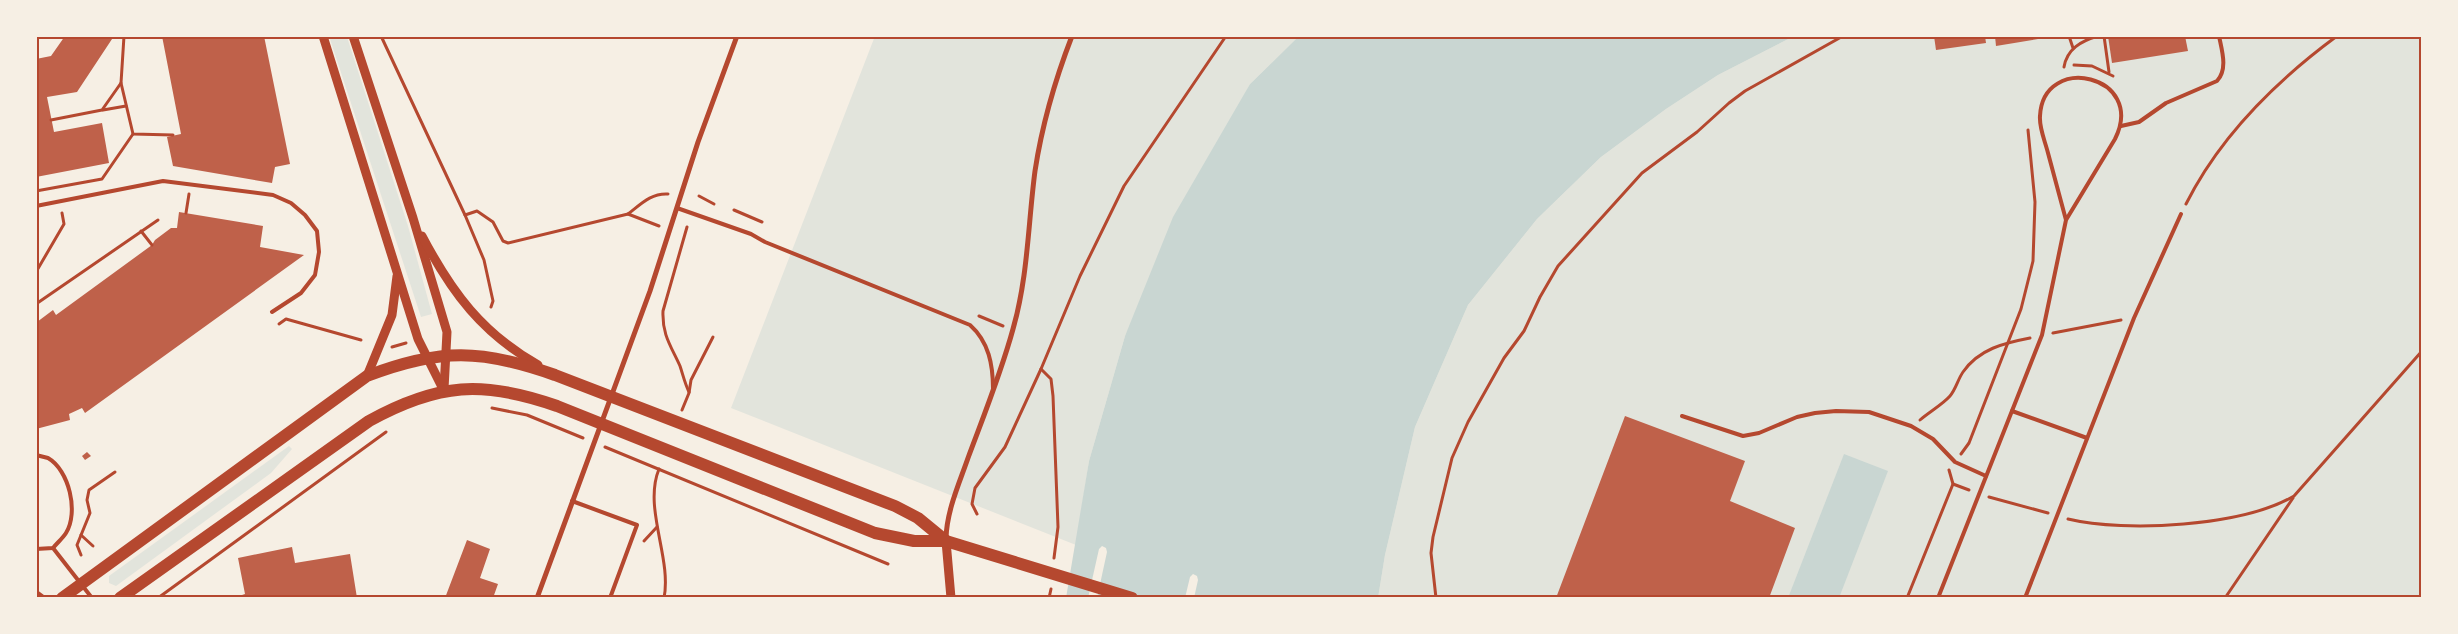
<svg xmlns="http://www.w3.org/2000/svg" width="2458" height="634" viewBox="0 0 2458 634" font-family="'Fira Sans Condensed',sans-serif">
<rect width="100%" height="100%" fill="#f6efe4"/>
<g fill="#e2e4dc">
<polygon points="329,36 346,36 348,40 408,226 432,314 421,317"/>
<polygon points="875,36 1299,36 1250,84 1125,336 1089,461 1076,545 731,408"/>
<polygon points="1794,36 2422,36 2422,598 1378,598 1385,555 1415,427 1468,305 1537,219 1601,157 1666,109 1718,75"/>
<polygon points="289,446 292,449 271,473 116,586 109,583 109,576"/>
</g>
<g fill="#c9d6d2">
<polygon points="1299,36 1794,36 1718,75 1666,109 1601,157 1537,219 1468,305 1415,427 1385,555 1378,598 1194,598 1198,580 1197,576 1193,574 1190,577 1185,598 1097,598 1107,552 1106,548 1102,546 1099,549 1088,598 1066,598 1089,461 1125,336 1173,217 1250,84"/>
<polygon points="1844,454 1888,471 1839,598 1788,598"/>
</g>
<g fill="#bf614a">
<polygon points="65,36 114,36 77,92 47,97 54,132 102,123 109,163 36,177 36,59 51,56"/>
<polygon points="162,36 264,36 290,164 275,167 272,183 173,166 167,137 181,134"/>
<polygon points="1934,36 1985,36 1986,43 1936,50"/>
<polygon points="1995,36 2050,36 2050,37 1996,46"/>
<polygon points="2108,36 2185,36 2188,51 2112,63"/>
<polygon points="179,212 263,226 260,247 304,255 85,413 82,408 69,414 70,420 36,429 37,322 53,310 56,315 152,245 155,240 171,228 177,228"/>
<polygon points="1625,416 1745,461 1730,501 1795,528 1769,598 1556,598"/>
<polygon points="87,452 91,456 85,460 82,456"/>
<polygon points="467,540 490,549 480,578 498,584 493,598 445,598"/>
<polygon points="292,547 295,563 350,554 357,598 233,598 245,594 238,558"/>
</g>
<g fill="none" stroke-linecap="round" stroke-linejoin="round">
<g stroke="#b5482f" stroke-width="3">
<polyline points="381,36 465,215 484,260 493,301 491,307"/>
<polyline points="2069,36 2073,48"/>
<polyline points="2104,36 2109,72"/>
<polyline points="2074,65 2092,66 2113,76"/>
<path d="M2064,67C2067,49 2081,41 2098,36"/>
<polyline points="121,83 133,134 173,135"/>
<polyline points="103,110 126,106"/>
<polyline points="51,120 102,110 121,83 124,36"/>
<polyline points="36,191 102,179 133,134"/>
<polyline points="699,196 714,204"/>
<path d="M2186,204C2220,136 2276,81 2337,36"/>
<polyline points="734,210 762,222"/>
<polyline points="186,213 189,194"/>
<path d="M628,214C641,204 651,193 668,194"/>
<polyline points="465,215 477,211 493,222 503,241 508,243 628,214 659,226"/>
<path d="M687,227L663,311C662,335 671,346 680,366C683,375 685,384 689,392"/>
<polyline points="141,231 152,245"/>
<polyline points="36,272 64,224 62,213"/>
<polyline points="36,304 158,220"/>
<polyline points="979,316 1003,326"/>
<polyline points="279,324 286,319 361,340"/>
<polyline points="2053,333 2121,320"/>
<polyline points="392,347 406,343"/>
<polyline points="492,408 527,415 583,438"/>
<polyline points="682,410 689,393 691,380 713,337"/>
<path d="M1920,420C1929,412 1942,405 1950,396C1956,389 1958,379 1963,372C1979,349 2004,343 2030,338"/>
<polyline points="605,447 888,564"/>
<polyline points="1961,454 1969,443 2021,309 2033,261 2035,202 2028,130"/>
<path d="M659,469C643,508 672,558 664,598"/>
<polyline points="1953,484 1969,490"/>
<polyline points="1989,497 2048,513"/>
<polyline points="977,514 972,504 975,488 1005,447 1041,369"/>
<path d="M2068,519C2126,533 2243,526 2294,496L2422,351"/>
<polyline points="81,535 93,546"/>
<polyline points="644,541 657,527"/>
<polyline points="81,555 77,545 90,513 87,500 89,490 115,472"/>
<polyline points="1054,558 1058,527 1053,396 1051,379 1041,369 1080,276 1124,186 1226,36"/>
<polyline points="36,591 44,597"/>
<polyline points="158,598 386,432"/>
<polyline points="1049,598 1051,589"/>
<polyline points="1436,598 1431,553 1433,537 1452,458 1468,422 1504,358 1524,331 1540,297 1558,266 1642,173 1697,132 1729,103 1745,91 1843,36"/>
<polyline points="1907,598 1953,484 1949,470"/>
<polyline points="2225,598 2293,498"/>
</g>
<g stroke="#b5482f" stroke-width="4">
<path d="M2121,126L2139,122L2166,103L2217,81C2228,69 2222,51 2219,36"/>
<polyline points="36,206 163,181 273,195 291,203 305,215 317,231 319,252 315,275 301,293 272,312"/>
<path d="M677,208L751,234L765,242L970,325C989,342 993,365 993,389"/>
<polyline points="2012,411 2087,438"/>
<polyline points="1682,416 1743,436 1759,433 1797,417 1815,413 1836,411 1869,412 1911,426 1933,439 1955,462 1986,476"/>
<path d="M36,455C40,456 44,457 48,458C69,470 79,512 66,533C63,538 57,543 53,548L36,549"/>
<polyline points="572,501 637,525 610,598"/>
<polyline points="53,548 92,598"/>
<path d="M1938,598L2042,335L2066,220L2115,139C2147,75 2043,52 2040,116C2039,128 2045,141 2048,153C2054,175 2060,197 2066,220"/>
<polyline points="2025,598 2134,318 2181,214"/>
</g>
<g stroke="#b5482f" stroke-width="5">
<path d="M946,538C947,510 959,484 968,458C984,415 1001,373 1013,329C1028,277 1028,224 1035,171C1042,125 1055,80 1072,36"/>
<polyline points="537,598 650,291 698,142 737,36"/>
</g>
<g stroke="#b5482f" stroke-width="9">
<polyline points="323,36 418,339 444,391"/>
<polyline points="353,36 413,218 447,332 444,389"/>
<path d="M422,236C452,293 482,333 538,365"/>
<polyline points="367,376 392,315 397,276"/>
<polyline points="946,541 951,598"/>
</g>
<g stroke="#b5482f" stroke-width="12">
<path d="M62,598L367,376C440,348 482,349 555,375L895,506L918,518L946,541"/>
<path d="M120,598L369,421C438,383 483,380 557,406L875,533L914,541H946L1132,598"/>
</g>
</g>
<rect width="2458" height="634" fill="none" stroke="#f6efe4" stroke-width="75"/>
<rect x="38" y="38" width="2382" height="558" fill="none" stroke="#b5482f" stroke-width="2"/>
</svg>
